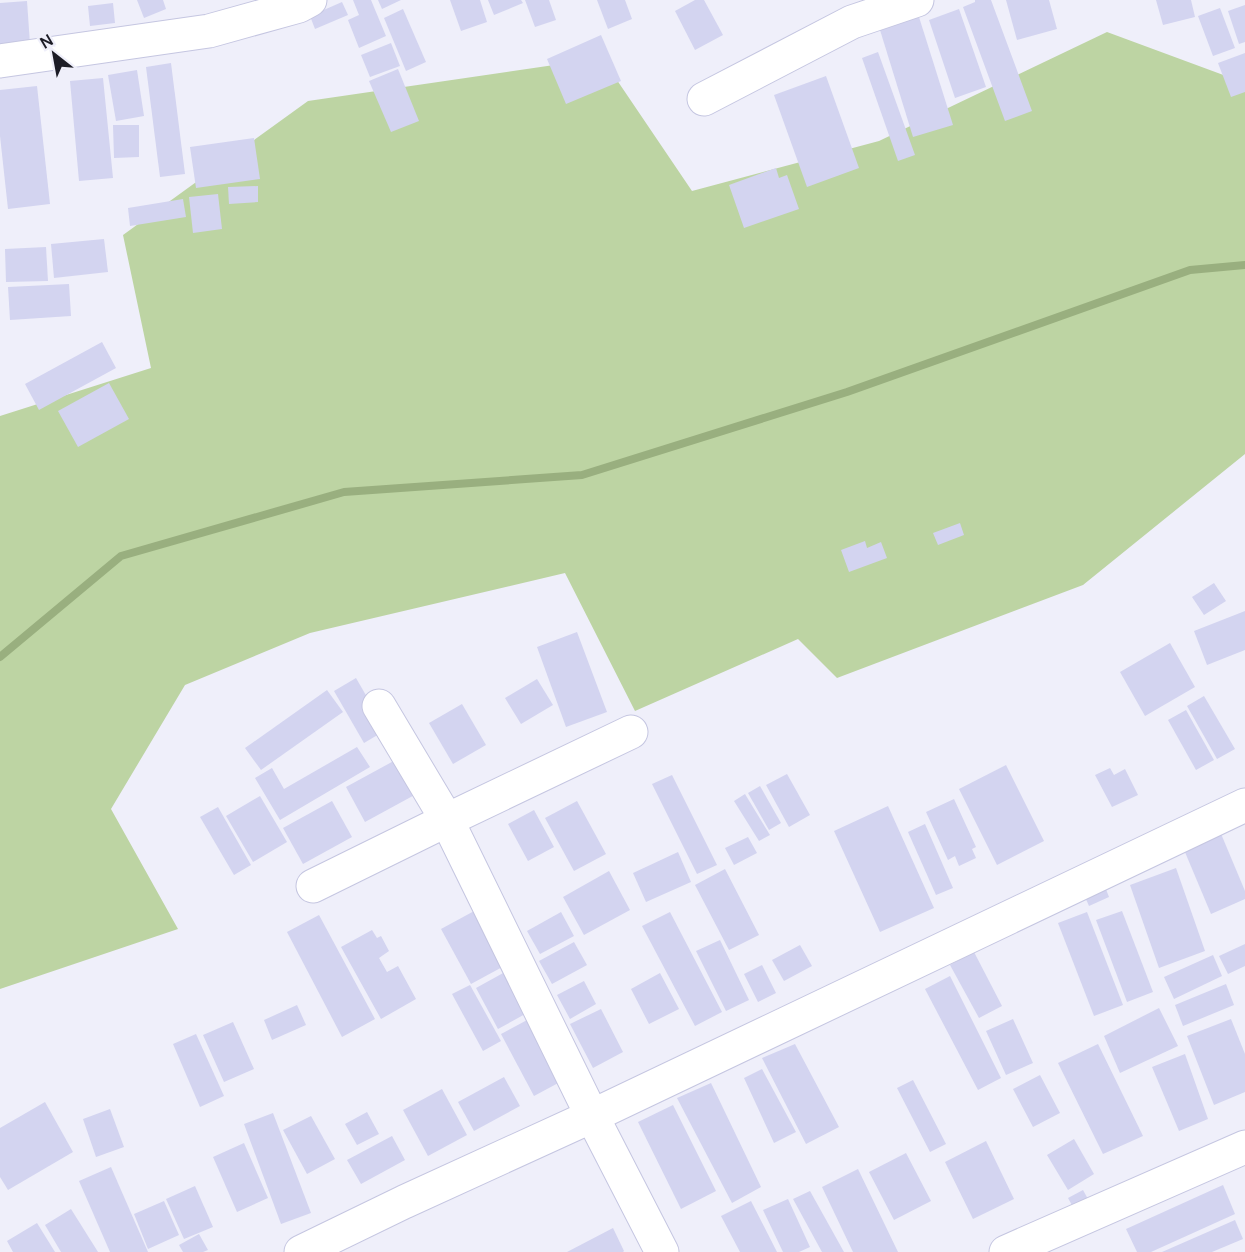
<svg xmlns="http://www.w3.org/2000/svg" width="1245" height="1252" viewBox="0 0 1245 1252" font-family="Manrope,sans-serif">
<rect width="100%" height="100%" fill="#efeffa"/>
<polygon fill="#bdd4a3" points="1107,32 1245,83 1245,454 1083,585 837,678 798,639 635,711 565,573 310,633 185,685 111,809 178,929 0,989 0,416 151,368 123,235 308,101 602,58 692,191 879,141"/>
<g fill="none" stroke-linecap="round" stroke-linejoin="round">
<polyline stroke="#99af7f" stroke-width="8" points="0,657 121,556 344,492 582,475 847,392 1190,270 1245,265"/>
</g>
<g fill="#d3d4f0">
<polygon points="137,0 163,0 166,9 144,18"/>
<polygon points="353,0 371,0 386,36 359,48 348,20 359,15"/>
<polygon points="378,0 401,0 382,9"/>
<polygon points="450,0 480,0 487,22 461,31"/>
<polygon points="488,0 521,0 523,3 494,15"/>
<polygon points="525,0 549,0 556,20 535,27"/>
<polygon points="597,0 625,0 632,19 608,29"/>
<polygon points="695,0 704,0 723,35 695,50 675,11"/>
<polygon points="975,0 991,0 1032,111 1005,121 963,7 975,2"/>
<polygon points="1006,0 1049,0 1057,29 1017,40"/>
<polygon points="1156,0 1191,0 1195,17 1163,25"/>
<polygon points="27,1 30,44 0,46 0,3"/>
<polygon points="342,2 348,15 315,29 310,16"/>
<polygon points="113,3 115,23 90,26 88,6"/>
<polygon points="1245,5 1245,42 1239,44 1228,11"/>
<polygon points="1220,8 1235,48 1213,56 1198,16"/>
<polygon points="403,9 426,62 406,71 384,18"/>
<polygon points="959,9 986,87 955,98 929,20"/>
<polygon points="919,17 953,125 913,137 880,30"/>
<polygon points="601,35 621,81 566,104 547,59"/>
<polygon points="391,43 400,66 370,77 361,55"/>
<polygon points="878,52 915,155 898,161 862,58"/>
<polygon points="1245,53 1245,92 1231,97 1218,63"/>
<polygon points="171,63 185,174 160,177 146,67"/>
<polygon points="398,69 419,121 391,132 369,81"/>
<polygon points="137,70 144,116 116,121 108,75"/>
<polygon points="826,76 859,168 807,187 774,95"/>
<polygon points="103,78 113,178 79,181 70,81"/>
<polygon points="37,86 50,204 8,209 0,136 0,90"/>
<polygon points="113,125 139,125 139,157 114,158"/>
<polygon points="254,138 260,179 196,188 190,147"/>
<polygon points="776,168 779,178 787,175 799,209 744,228 729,185"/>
<polygon points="258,186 258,202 229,204 228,187"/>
<polygon points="218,194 222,229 193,233 189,197"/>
<polygon points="183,199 186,217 130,226 128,208"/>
<polygon points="104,239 108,272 54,278 51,244"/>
<polygon points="46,247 48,281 6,282 5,249"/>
<polygon points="69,284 71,316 10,320 8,287"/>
<polygon points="102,342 116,368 39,410 25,384"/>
<polygon points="109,383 129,419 78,447 58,411"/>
<polygon points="960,523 964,535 938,545 933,533"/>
<polygon points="865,541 867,548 881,542 887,558 849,572 841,550"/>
<polygon points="1214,583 1226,601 1204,615 1192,597"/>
<polygon points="1245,611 1245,650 1207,665 1194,631"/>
<polygon points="577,632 607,712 566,727 537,647"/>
<polygon points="1170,643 1195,687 1145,716 1120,672"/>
<polygon points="356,678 386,730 364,743 334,691"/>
<polygon points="537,679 553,705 521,724 505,698"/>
<polygon points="327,690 343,712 261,770 245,748"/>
<polygon points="1204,696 1235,749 1217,759 1187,706"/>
<polygon points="462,704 486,745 453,764 429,723"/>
<polygon points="1186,710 1214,760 1196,770 1168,720"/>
<polygon points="357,747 370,767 280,820 255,778 272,768 284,789"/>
<polygon points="401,757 420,792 365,822 346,787"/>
<polygon points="1006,765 1044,841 997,865 959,789"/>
<polygon points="1110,768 1114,775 1125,769 1138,795 1112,807 1095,775"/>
<polygon points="787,774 810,815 789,827 766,785"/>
<polygon points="672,775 717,865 697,874 652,784"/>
<polygon points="760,786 781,823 769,830 748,793"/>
<polygon points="745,794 770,835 759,841 734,801"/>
<polygon points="260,796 287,842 253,862 226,816"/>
<polygon points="954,799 976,847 972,849 976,858 959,866 955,856 948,860 926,812"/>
<polygon points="332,801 352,837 303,864 283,828"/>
<polygon points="577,801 606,854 574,871 545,818"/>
<polygon points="888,806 934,908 880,932 834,831"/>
<polygon points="218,807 251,865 234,875 200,817"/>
<polygon points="534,810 554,847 528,861 508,824"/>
<polygon points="925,824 953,888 936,895 908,832"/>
<polygon points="1219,829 1245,891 1245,899 1211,914 1182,845"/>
<polygon points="748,837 757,853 734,865 725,848"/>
<polygon points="678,852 691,882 646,902 633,873"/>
<polygon points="1176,868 1205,951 1159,968 1130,885"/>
<polygon points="725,869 759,935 729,950 695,885"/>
<polygon points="609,871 630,910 584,935 563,897"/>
<polygon points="1102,879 1109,897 1089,906 1081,888"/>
<polygon points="476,910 506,965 471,984 441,929"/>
<polygon points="1122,911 1153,992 1127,1002 1096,920"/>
<polygon points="561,912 574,936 540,954 527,931"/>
<polygon points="670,912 722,1012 695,1026 642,926"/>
<polygon points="1087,912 1123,1005 1094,1016 1058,923"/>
<polygon points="319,915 375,1019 342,1037 287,932"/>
<polygon points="372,930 377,938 381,936 389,951 379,958 387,972 398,966 416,999 381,1019 341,947"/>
<polygon points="720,940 749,1000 726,1011 696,951"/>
<polygon points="574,942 587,965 552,984 539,961"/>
<polygon points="1245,944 1245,966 1228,974 1219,956"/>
<polygon points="800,945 812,966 784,981 772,960"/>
<polygon points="974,952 1002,1006 979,1018 950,965"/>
<polygon points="1213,955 1222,976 1174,999 1164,977"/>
<polygon points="762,965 776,993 758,1002 744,974"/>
<polygon points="505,972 527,1013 498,1029 476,988"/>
<polygon points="660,973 679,1009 649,1024 631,989"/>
<polygon points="950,976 1001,1078 978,1090 925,989"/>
<polygon points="584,981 596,1004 570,1019 557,995"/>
<polygon points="1226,984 1234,1005 1183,1026 1175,1005"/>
<polygon points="470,985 501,1041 483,1051 452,994"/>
<polygon points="297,1005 306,1025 272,1040 264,1020"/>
<polygon points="1159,1008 1178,1046 1120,1073 1104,1036"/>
<polygon points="601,1009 623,1052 593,1068 570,1024"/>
<polygon points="529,1019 562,1081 534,1096 501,1034"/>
<polygon points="1013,1019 1033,1063 1006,1075 986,1031"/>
<polygon points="1231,1019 1245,1054 1245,1092 1214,1105 1187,1036"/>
<polygon points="233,1022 254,1069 224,1082 203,1035"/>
<polygon points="196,1034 224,1096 200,1107 173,1044"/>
<polygon points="795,1044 839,1127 806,1144 762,1058"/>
<polygon points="1098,1044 1143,1136 1103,1154 1058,1063"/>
<polygon points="1185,1054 1208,1119 1179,1131 1152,1067"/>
<polygon points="762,1069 796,1132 774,1143 744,1078"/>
<polygon points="1040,1075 1060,1113 1033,1127 1013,1089"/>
<polygon points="504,1077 520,1106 474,1131 458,1102"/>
<polygon points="913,1080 946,1144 930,1152 897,1088"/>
<polygon points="711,1083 761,1187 732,1203 677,1098"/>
<polygon points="442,1089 467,1135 428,1156 403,1110"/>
<polygon points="45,1102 73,1152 8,1190 0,1177 0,1128"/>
<polygon points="673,1105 716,1191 681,1209 638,1122"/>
<polygon points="110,1109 124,1147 96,1157 83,1119"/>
<polygon points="367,1112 379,1134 357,1145 345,1124"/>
<polygon points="273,1113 311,1213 281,1224 244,1124"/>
<polygon points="311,1116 335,1159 307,1174 283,1130"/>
<polygon points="392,1136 405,1160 361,1184 347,1160"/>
<polygon points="1074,1139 1094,1174 1068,1190 1047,1155"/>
<polygon points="986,1141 1014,1199 973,1219 945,1162"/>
<polygon points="244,1143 268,1198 237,1212 213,1157"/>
<polygon points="906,1153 931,1201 894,1220 869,1172"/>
<polygon points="111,1167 148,1252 110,1252 79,1181"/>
<polygon points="858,1169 898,1252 853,1252 822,1187"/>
<polygon points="1223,1185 1235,1214 1151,1252 1137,1252 1126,1229"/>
<polygon points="195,1186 213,1227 184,1239 166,1199"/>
<polygon points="1083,1190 1094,1210 1079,1218 1068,1198"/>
<polygon points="810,1191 844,1252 822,1252 793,1199"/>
<polygon points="788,1199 810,1247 799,1252 783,1252 763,1210"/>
<polygon points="164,1201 179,1235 148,1249 134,1214"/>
<polygon points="751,1201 777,1252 740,1252 721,1216"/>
<polygon points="71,1209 98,1252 61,1252 45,1225"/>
<polygon points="1235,1220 1243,1239 1212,1252 1162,1252"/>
<polygon points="37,1223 55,1252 13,1252 7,1241"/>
<polygon points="613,1228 624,1251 623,1252 567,1252"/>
<polygon points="199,1234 208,1250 203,1252 183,1252 179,1245"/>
</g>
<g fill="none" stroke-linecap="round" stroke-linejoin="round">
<defs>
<g id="minor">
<polyline points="0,61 209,31 299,6 310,0"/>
<polyline points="704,99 852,22 917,0"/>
<polyline points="379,706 447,820 592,1116 662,1252"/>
<polyline points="313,886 447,820 631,732"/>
<polyline points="301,1252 404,1202 592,1116 1245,805"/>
<polyline points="1006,1252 1245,1147"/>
</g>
</defs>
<use href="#minor" stroke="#c5c6e1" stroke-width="35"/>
<use href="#minor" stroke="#fff" stroke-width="33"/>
</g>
<g transform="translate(54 54) rotate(329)" stroke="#efeffa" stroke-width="4.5" paint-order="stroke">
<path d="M0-4.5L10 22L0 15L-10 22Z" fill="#1c1c26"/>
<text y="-9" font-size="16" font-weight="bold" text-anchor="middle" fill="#1c1c26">N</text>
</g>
</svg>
